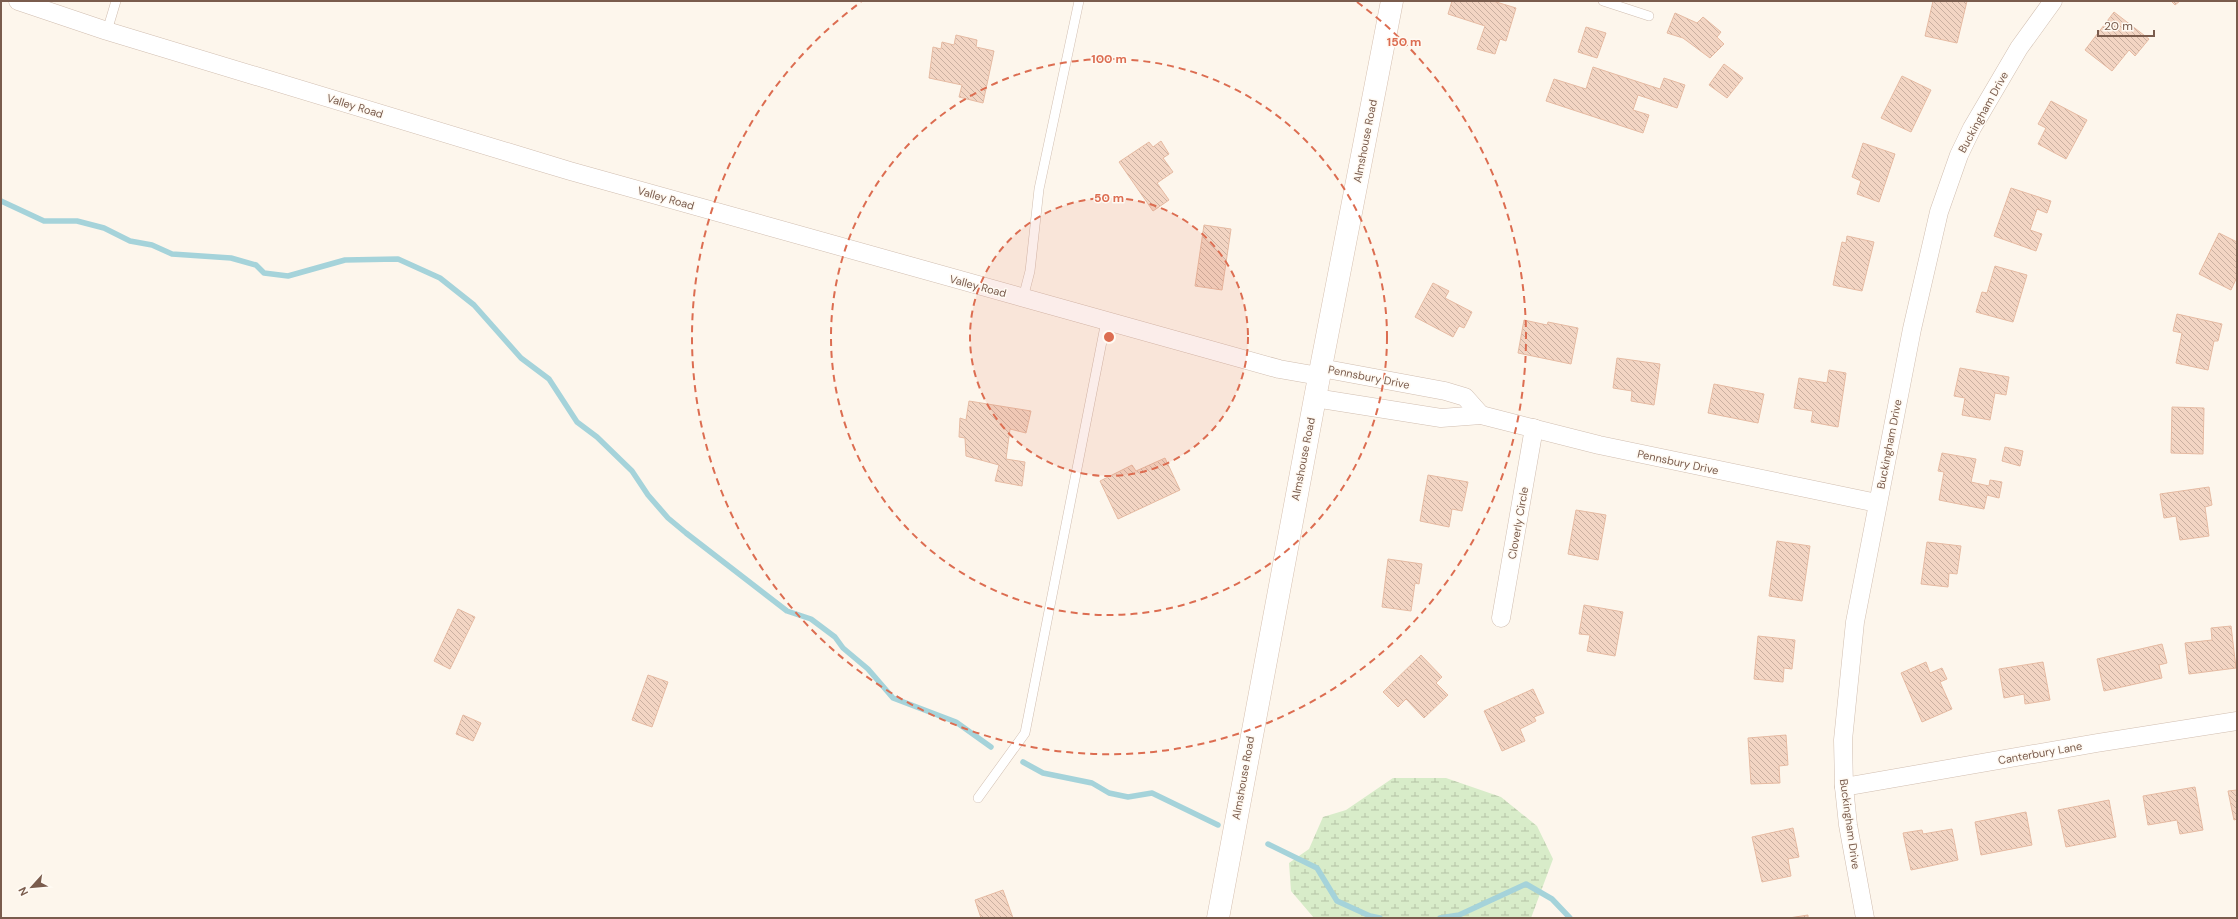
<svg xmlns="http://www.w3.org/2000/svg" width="2238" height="919" viewBox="0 0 2238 919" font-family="'DM Sans',sans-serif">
<defs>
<pattern id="wetland-marsh" width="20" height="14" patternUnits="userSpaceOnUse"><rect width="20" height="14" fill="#d8ecc9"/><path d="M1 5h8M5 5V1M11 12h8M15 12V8" fill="none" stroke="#b4c2a5"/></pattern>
<pattern id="building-back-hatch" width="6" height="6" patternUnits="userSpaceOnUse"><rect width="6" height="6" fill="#f3d5c3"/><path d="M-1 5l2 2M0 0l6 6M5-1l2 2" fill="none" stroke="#cab0a1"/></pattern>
</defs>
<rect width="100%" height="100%" fill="#fdf6ec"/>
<polygon fill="url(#wetland-marsh)" points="1393,778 1446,778 1501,797 1537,826 1553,859 1531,918 1314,918 1291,891 1289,863 1309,849 1323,817 1346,810"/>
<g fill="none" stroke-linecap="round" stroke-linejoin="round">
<g stroke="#a5d3da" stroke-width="5.5">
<polyline points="1,201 44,221 77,221 104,228 130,241 152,245 172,254 231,258 256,265 264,273 288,276 345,260 398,259 440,278 474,305 521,358 549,379 577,422 597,437 632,471 648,495 668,518 686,533 787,611 811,619 835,637 843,648 868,669 893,698 956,722 991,747"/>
<polyline points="1023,762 1043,773 1092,783 1109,793 1128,797 1152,793 1218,825"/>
<polyline points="1268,844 1317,868 1337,901 1370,916 1380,918"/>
<polyline points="1440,918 1459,915 1526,884 1552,899 1570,918"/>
</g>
</g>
<g fill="url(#building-back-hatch)" stroke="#e6bba3">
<polygon points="1452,1 1493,1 1516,8 1506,41 1500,39 1495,54 1477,49 1485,26 1448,14"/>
<polygon points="1933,1 1967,1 1957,43 1925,36"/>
<polygon points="2171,1 2180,1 2175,5"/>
<polygon points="2114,12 2149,39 2135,56 2129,50 2112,71 2085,50"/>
<polygon points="1675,13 1697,23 1703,17 1721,32 1717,37 1724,44 1710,58 1683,38 1667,33"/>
<polygon points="1586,27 1606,33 1597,58 1578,52"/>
<polygon points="956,35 977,40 976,47 994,51 983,103 959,97 962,85 929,78 933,47 941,49 942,42 954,45"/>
<polygon points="1724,64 1743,78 1727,98 1709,85"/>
<polygon points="1593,67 1660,89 1664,78 1685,85 1677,108 1638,95 1633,110 1649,115 1643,133 1546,101 1554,79 1586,89"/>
<polygon points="1902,76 1931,90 1911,132 1881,118"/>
<polygon points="2051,101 2087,120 2066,159 2038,144 2046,128 2038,124"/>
<polygon points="1161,141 1169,154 1163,158 1173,172 1157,183 1169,200 1153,211 1119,162 1149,142 1153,147"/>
<polygon points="1863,143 1895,154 1879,202 1857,194 1861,181 1852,177"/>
<polygon points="2011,188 2051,201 2047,213 2037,209 2030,230 2042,234 2036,251 1994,236"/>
<polygon points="1204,225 1231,229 1222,290 1195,286"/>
<polygon points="2219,233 2237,242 2237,277 2231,290 2199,274"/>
<polygon points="1847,236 1874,242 1862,291 1833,285 1842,242 1846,243"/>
<polygon points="1995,266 2027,275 2013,322 1976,312 1982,292 1987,293"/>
<polygon points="1433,283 1449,291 1445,298 1472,312 1464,328 1459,326 1453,337 1415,317"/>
<polygon points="2177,314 2222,324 2218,341 2214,341 2208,370 2176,363 2182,333 2173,331"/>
<polygon points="1524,320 1547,325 1548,322 1578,328 1571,364 1518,353"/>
<polygon points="1617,358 1660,364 1654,405 1631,401 1632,391 1613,388"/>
<polygon points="1960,368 2009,377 2006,395 1995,393 1990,420 1962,415 1965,398 1954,396"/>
<polygon points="1829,370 1846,373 1838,427 1811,422 1813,411 1794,408 1799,378 1827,383"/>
<polygon points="1714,384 1764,394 1758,423 1708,413"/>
<polygon points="969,401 1031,411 1026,433 1010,429 1006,459 1025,462 1022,486 995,481 999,465 966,456 965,438 959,437 960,418 966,420"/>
<polygon points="2172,407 2204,408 2203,454 2171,453"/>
<polygon points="2005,447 2023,451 2020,466 2002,461"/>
<polygon points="1942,453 1976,459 1971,482 1989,486 1990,480 2002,482 1999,498 1987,495 1984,509 1939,500 1944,472 1938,471"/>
<polygon points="1165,458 1180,490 1118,519 1100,481 1132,465 1136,471"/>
<polygon points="1428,475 1468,482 1462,511 1452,509 1449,527 1420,521"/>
<polygon points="2209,487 2212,505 2205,507 2209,536 2180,540 2176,516 2164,518 2160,494"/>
<polygon points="1576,510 1606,515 1598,560 1568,554"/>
<polygon points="1777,541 1810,546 1802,601 1769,596"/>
<polygon points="1927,542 1961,546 1957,574 1949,573 1948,587 1921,584"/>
<polygon points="1388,559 1422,564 1419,584 1415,583 1411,611 1382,607"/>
<polygon points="1584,605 1623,612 1615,656 1587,651 1590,635 1579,634"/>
<polygon points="458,609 475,617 450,669 434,661"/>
<polygon points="2231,626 2236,668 2189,674 2185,643 2212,640 2211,628"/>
<polygon points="1758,636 1795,640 1792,669 1784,668 1783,682 1754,679"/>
<polygon points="2162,644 2167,663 2159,665 2162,678 2104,691 2097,659"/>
<polygon points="1421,655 1442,677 1436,683 1448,695 1424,718 1406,699 1398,707 1383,692"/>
<polygon points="1926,662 1930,673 1942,668 1947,679 1940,682 1952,709 1922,722 1901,673"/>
<polygon points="2043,662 2050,700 2025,704 2024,694 2004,698 1999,669"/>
<polygon points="648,675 668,682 652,727 632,720"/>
<polygon points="1533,689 1544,713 1534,717 1536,721 1520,729 1525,741 1502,751 1484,711"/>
<polygon points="463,715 481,723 473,741 456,734"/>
<polygon points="1786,735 1788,765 1779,766 1780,783 1751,784 1748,738"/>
<polygon points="2195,787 2203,830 2180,834 2177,820 2148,825 2143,796"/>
<polygon points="2237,790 2237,819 2234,820 2228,791"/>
<polygon points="2109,800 2116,837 2066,847 2058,810"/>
<polygon points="2026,812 2032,845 1981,855 1975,822"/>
<polygon points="1793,828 1799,857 1788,859 1791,876 1762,882 1752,837"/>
<polygon points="1952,829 1958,860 1911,870 1903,833 1922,830 1923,834"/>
<polygon points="1003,890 1013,918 981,918 975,900"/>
<polygon points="1808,915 1808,918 1789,918"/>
</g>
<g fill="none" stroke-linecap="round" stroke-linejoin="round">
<defs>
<g id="service">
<polyline points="1603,1 1649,16"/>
<polyline points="107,31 116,1"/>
<polyline points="1023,298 1030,271 1039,189 1079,1"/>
<polyline points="978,798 1025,733 1106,321"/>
</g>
<g id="minor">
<polyline points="18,1 107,31 570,171 1279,369 1319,376"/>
<polyline points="1321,368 1445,391 1465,397 1481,415"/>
<polyline points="1315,398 1441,418 1481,415 1599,445 1877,503"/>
<polyline points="1501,618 1534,428"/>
<polyline points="1844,787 2097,743 2237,721"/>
<polyline points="1865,918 1848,825 1844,787 1843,740 1855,622 1912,329 1939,212 1959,155 1972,128 2019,48 2053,1"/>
</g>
<polyline id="secondary" points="1218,918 1315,398 1392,1"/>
</defs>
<use href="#service" stroke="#d1beb0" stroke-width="10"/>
<use href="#minor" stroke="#d1beb0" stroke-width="19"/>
<use href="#secondary" stroke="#d6c0b0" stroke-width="23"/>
<use href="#service" stroke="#fff" stroke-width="9"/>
<use href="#minor" stroke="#fff" stroke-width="18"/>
<use href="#secondary" stroke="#fff" stroke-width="22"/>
</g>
<circle cx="1109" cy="337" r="139" fill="#dc6d51" fill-opacity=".12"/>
<g fill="none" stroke="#dc6d51" stroke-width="2" stroke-dasharray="7 5">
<circle cx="1109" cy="337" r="139"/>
<circle cx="1109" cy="337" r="278"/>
<path d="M1357 2A417 417 0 1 1 861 2"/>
</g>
<g text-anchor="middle" stroke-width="3" stroke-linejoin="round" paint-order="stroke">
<g font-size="11" fill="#7a5c4d" stroke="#fffaf3">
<text transform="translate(355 106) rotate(17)" y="4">Valley Road</text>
<text transform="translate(1983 112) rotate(-61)" y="4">Buckingham Drive</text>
<text transform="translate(1365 141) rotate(-79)" y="4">Almshouse Road</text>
<text transform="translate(666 198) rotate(16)" y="4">Valley Road</text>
<text transform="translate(978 286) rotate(15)" y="4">Valley Road</text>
<text transform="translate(1369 377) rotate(11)" y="4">Pennsbury Drive</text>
<text transform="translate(1889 444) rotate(-79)" y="4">Buckingham Drive</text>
<text transform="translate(1303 459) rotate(-79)" y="4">Almshouse Road</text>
<text transform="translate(1678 462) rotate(12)" y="4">Pennsbury Drive</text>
<text transform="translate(1518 523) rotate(-80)" y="4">Cloverly Circle</text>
<text transform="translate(2040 753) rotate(-10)" y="4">Canterbury Lane</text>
<text transform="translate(1243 778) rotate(-80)" y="4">Almshouse Road</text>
<text transform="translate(1850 824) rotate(82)" y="4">Buckingham Drive</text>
</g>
</g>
<circle cx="1109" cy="337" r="6" fill="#dc6d51" stroke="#fffaf3" stroke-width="2"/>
<g font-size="12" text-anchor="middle" font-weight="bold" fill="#dc6d51" stroke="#fffaf3" stroke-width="3" stroke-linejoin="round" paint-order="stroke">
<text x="1404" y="46">150 m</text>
<text x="1109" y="63">100 m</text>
<text x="1109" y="202">50 m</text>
</g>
<rect width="2238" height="919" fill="none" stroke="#7a5c4d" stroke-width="4"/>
<g transform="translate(32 887) rotate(243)" stroke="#fffaf3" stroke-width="3" paint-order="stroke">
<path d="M0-3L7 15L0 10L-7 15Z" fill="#7a5c4d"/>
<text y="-6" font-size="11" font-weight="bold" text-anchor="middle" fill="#7a5c4d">N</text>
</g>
<path d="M2098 30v6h56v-6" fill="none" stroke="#7a5c4d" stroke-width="2"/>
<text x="2104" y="30" font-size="12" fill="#7a5c4d" stroke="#fffaf3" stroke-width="3" paint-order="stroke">20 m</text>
</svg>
